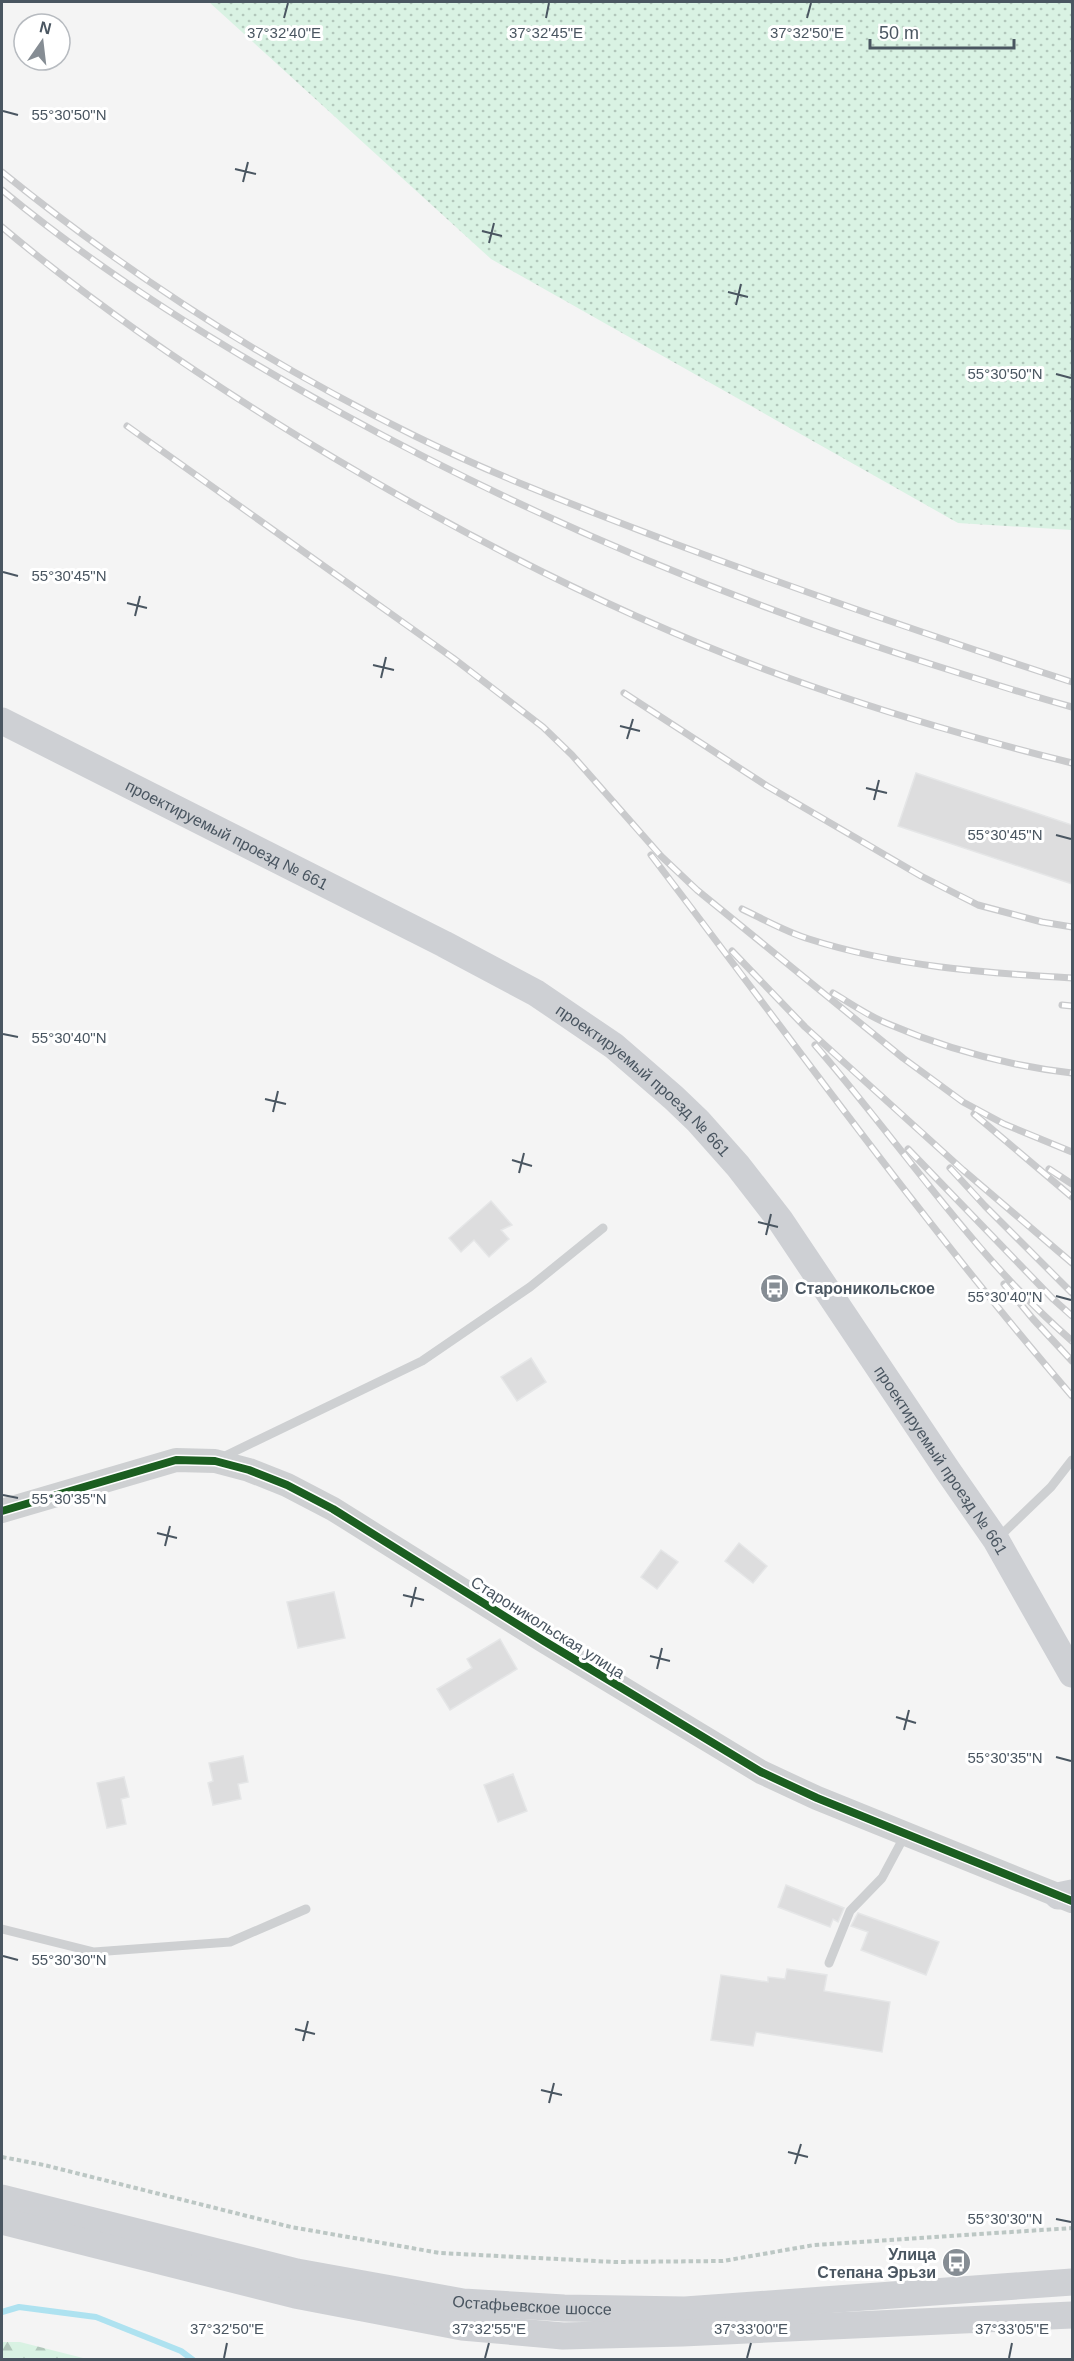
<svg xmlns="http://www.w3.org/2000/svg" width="1074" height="2361" viewBox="0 0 1074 2361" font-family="Helvetica,sans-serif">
<defs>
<pattern id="grass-dots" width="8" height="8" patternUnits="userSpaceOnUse" patternTransform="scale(1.5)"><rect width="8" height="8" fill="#d9f2e3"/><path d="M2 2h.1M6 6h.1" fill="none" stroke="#b2c7bb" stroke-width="1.8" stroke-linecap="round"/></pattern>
<pattern id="forest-firs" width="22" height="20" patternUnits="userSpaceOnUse" patternTransform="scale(1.5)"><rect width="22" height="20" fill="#d9f2e3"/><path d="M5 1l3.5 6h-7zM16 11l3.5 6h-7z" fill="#b2c7bb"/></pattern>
</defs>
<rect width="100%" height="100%" fill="#f4f4f4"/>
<polygon fill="url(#grass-dots)" points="209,2 1072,2 1072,530 958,523 491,259"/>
<polygon fill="url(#forest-firs)" points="2,2342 20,2342 87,2359 2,2359"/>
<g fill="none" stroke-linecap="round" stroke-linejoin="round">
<polyline stroke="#aee2f0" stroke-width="6" points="2,2312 19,2307 96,2317 181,2351 193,2360"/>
</g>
<g fill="#ddddde" stroke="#e5e6e7" stroke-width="1.5">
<polygon points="916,773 1072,825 1072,884 898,826"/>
<polygon points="491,1201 512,1225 501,1230 509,1239 489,1257 474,1240 461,1252 449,1238"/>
<polygon points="531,1358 546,1382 517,1401 501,1377"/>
<polygon points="739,1543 767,1566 753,1583 725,1561"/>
<polygon points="661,1550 678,1562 657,1589 641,1577"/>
<polygon points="334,1592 345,1638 298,1648 287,1602"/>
<polygon points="500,1639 517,1669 450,1710 437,1689 472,1668 467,1659"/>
<polygon points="243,1756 248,1782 238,1784 241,1799 213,1805 208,1783 213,1781 209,1763"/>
<polygon points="513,1774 527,1811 498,1822 484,1785"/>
<polygon points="124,1777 129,1797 121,1799 126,1824 107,1828 97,1783"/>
<polygon points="786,1885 844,1908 838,1922 833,1919 830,1927 778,1907"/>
<polygon points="858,1913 939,1942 926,1975 861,1950 868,1932 851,1926"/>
<polygon points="787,1969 827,1975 824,1991 890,2002 882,2052 756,2032 753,2046 711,2040 721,1975 768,1982 768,1977 785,1979"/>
</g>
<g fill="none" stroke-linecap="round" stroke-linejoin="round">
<polyline stroke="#bcc7c4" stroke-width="4" stroke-dasharray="4.5 3" stroke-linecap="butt" points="2,2157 44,2165 291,2227 440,2253 615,2262 723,2261 814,2245 1072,2228"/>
<g stroke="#ced0d2" stroke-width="9">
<polyline points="223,1457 422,1361 530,1287 603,1228"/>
<polyline points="998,1538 1051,1487 1072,1460"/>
<polyline points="2,1929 94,1952 230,1942 306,1909"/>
<polyline points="829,1963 850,1911 882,1878 905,1835"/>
</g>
<polyline stroke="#ced0d2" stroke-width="24" points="2,1511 176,1460 215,1461 249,1470 287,1485 333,1509 544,1641 761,1772 817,1798 1072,1901"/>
<g stroke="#ced0d4" stroke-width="27">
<path id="s1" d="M2,721L444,944L536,993L614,1046L674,1098L698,1121L738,1166L780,1220L948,1471L996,1540L1072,1674"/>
<polyline points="1058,1896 1072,1893"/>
<path id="s2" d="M2,2198L297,2272L463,2302L564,2308L685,2310L1072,2282"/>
<polyline points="2,2221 295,2295 462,2327 563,2336 683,2333 1072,2315"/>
</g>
<defs>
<g id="rail">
<path d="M2,172C129,275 268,364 415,436C498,477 584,509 670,542C803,592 937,638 1072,682"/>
<path d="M2,190C107,277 224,348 343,414C533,518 733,602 940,667C984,681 1028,695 1072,707"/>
<path d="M2,227C96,306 199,376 304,440C464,537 633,624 811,686C896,716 984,741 1072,763"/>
<polyline points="127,426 453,658 543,727 572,755 661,856 697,890 903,1058 963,1102 1004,1124 1072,1152"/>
<polyline points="624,693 767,786 921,876 978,905 1042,922 1072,927"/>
<path d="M651,855C790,1037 923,1223 1072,1396"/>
<path d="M742,909C763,919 786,932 809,939C893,966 984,973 1072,978"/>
<polyline points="732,951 805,1027 963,1170 1072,1263"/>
<path d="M833,993C850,1003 867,1015 886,1023C944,1048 1009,1066 1072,1073"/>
<polyline points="1062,1005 1072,1006"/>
<path d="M815,1045C901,1144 973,1255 1072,1341"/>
<polyline points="974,1114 1072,1197"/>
<polyline points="908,1149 1053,1299 1072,1316"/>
<polyline points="950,1168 985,1206 1072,1293"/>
<polyline points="1049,1169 1072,1184"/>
<polyline points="1004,1284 1033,1319 1072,1361"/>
</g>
</defs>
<use href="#rail" stroke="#c9cacc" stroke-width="7"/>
<use href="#rail" stroke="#fff" stroke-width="4.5" stroke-dasharray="14" stroke-linecap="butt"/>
<defs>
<polyline id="cycleway" points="2,1511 176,1460 215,1461 249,1470 287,1485 333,1509 544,1641 761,1772 817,1798 1072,1901"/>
</defs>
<use href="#cycleway" stroke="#fff" stroke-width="11"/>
<use href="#cycleway" stroke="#1b5e20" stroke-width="8"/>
</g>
<path fill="none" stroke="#4a5661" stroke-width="2" d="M284,18L288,3M546,18L549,3M807,18L811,3M3,111L18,115M235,169L256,174M243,182L248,162M482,231L502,236M489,243L494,223M728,292L748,297M736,305L741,284M1056,374L1071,378M3,572L18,576M127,603L147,608M135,616L140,596M373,665L394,670M381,678L386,657M620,726L640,731M627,739L633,719M866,788L887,793M874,800L879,780M1056,835L1071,839M3,1034L18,1037M265,1099L286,1104M273,1112L278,1091M512,1160L532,1166M519,1173L524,1153M758,1222L778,1227M766,1235L771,1214M1056,1296L1071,1300M3,1495L18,1498M157,1533L177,1538M165,1546L170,1526M403,1595L424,1600M411,1607L416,1587M650,1656L670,1661M657,1669L662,1648M896,1717L916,1723M904,1730L909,1710M1056,1757L1071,1761M3,1956L18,1960M295,2029L315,2034M303,2041L308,2021M541,2090L562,2095M549,2103L554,2083M788,2152L808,2157M795,2164L801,2144M1056,2219L1071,2222M224,2358L227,2343M485,2358L489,2343M747,2358L751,2343M1009,2358L1012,2343"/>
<defs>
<symbol id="bus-disc" viewBox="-11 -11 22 22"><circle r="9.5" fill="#868d94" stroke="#fff"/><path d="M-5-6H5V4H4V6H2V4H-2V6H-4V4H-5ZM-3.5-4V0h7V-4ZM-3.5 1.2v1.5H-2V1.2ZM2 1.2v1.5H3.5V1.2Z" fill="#fff"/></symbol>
</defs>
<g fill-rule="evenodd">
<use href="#bus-disc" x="758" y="1272" width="33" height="33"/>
<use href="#bus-disc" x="940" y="2246" width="33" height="33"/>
</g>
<g text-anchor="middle" stroke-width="6" stroke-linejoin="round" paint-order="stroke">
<g font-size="16" fill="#4a5661" stroke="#fff">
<text dy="6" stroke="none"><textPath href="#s1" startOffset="252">проектируемый проезд № 661</textPath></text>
<text dy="6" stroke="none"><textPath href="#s1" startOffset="738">проектируемый проезд № 661</textPath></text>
<text dy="6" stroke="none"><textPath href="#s1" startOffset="1224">проектируемый проезд № 661</textPath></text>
<text transform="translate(548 1627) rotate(32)" y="6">Староникольская улица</text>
<text dy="6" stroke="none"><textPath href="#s2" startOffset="542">Остафьевское шоссе</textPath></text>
</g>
<g font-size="16" font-weight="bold" fill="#4a5661" stroke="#fff" text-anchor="start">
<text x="795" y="1294">Староникольское</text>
<text x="936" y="2260" text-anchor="end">Улица<tspan x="936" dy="18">Степана Эрьзи</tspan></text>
</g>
</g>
<g font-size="15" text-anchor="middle" fill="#4a5661" stroke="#fff" stroke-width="6" stroke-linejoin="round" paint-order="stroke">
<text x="284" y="38">37°32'40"E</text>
<text x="546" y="38">37°32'45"E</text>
<text x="807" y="38">37°32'50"E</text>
<text x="69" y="120">55°30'50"N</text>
<text x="1005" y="379">55°30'50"N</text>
<text x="69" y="581">55°30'45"N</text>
<text x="1005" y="840">55°30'45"N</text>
<text x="69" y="1043">55°30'40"N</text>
<text x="1005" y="1302">55°30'40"N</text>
<text x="69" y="1504">55°30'35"N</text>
<text x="1005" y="1763">55°30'35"N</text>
<text x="69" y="1965">55°30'30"N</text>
<text x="1005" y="2224">55°30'30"N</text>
<text x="227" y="2334">37°32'50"E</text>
<text x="489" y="2334">37°32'55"E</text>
<text x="751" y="2334">37°33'00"E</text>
<text x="1012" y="2334">37°33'05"E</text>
</g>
<rect width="1074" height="2361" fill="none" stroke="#4a5661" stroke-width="6"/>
<g transform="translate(42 42) rotate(14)"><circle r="28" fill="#ffffff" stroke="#b7bbc0" stroke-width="1.5"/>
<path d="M0-4.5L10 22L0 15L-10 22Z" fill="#868d94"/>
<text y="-9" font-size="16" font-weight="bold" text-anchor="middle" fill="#4a5661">N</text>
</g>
<path d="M870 39v9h144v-9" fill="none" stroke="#4a5661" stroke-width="3"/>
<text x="879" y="39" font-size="18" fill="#4a5661" stroke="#ffffff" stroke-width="4.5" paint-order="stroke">50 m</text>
</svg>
